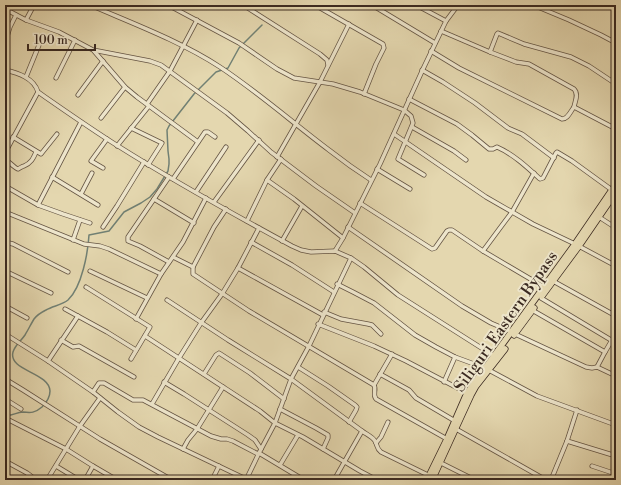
<svg xmlns="http://www.w3.org/2000/svg" width="621" height="485" viewBox="0 0 621 485" font-family="'Libre Bodoni',serif">
<rect width="100%" height="100%" fill="#e4d7af"/>
<filter id="stains"><feTurbulence type="fractalNoise" baseFrequency=".005" numOctaves="4"/><feColorMatrix values="0 0 0 0 .2 0 0 0 0 .09 0 0 0 0 .02 0 0 0 .5 -.17"/></filter>
<radialGradient id="worn" r=".72"><stop offset=".6" stop-color="#630" stop-opacity="0"/><stop offset="1" stop-color="#630" stop-opacity=".3"/></radialGradient>
<g fill="none" stroke-linecap="round" stroke-linejoin="round">
<path stroke="#718074" stroke-width="1.5" d="M5,415C11,417 16,412 23,412C31,413 35,413 42,407C46,403 50,397 50,391C49,372 8,371 13,352C15,345 21,341 25,335C28,330 31,324 34,319C37,315 42,312 46,310C53,306 62,305 68,300C82,287 88,252 89,235L109,231L124,212L141,203L150,197L157,189L168,171L169,164V159L168,151L167,130L169,126L194,94L216,72L228,68L239,48L262,25"/>
<defs>
<g id="street">
<path d="M90,5C134,24 180,41 220,67C258,92 293,123 329,150C343,161 357,171 371,180"/>
<polyline points="168,5 239,43 277,69 294,78 333,84 360,92 404,110 411,116 413,123 398,159 424,175"/>
<polyline points="243,5 320,54 327,60 328,65"/>
<polyline points="315,5 383,44 384,48 376,64 364,94"/>
<polyline points="372,5 435,43"/>
<polyline points="416,5 446,21"/>
<polyline points="533,5 569,20 601,35 616,43"/>
<polyline points="5,9 26,20 59,32 93,50 150,61 161,65 227,113 248,131 271,152 316,186 355,213"/>
<polyline points="26,20 34,5"/>
<polyline points="441,31 490,52 497,34 498,33 524,44 571,57 589,66 616,84"/>
<polyline points="5,43 10,27 16,15"/>
<polyline points="94,51 125,87 137,97 198,142"/>
<path d="M431,51L459,68L562,119C568,119 570,112 574,107L616,129"/>
<path d="M490,52L516,62L529,64L574,89C579,94 575,101 574,107"/>
<path d="M5,70C18,73 34,78 38,92C64,110 91,129 118,146C175,182 233,214 292,246L301,250L311,252L335,251L351,258L364,267L398,295L494,356"/>
<polyline points="422,70 443,82 475,103 508,128 522,134 554,158"/>
<polyline points="26,77 39,45"/>
<polyline points="56,78 75,40"/>
<polyline points="5,86 8,71"/>
<polyline points="78,95 103,61"/>
<path d="M409,99L457,124L472,135L489,149H493L497,147C513,154 527,167 540,179L543,178L556,153L557,152L572,161L612,190"/>
<polyline points="147,104 170,71 197,20"/>
<polyline points="101,118 125,87"/>
<polyline points="412,127 454,151 466,160"/>
<polyline points="131,128 162,143 148,165"/>
<polyline points="394,134 486,197 533,224 575,244 616,266"/>
<polyline points="13,137 41,154 57,134"/>
<polyline points="117,146 149,106"/>
<polyline points="5,153 38,92"/>
<polyline points="277,157 320,82 349,24"/>
<path d="M5,159C8,161 16,169 18,169C18,169 23,166 24,166C31,163 33,159 36,152"/>
<polyline points="103,168 91,161 107,139"/>
<polyline points="377,169 410,189"/>
<polyline points="52,177 98,205"/>
<polyline points="169,177 154,199 194,223"/>
<polyline points="173,179 205,132 208,132 215,137"/>
<polyline points="267,180 294,199 343,238"/>
<polyline points="5,186 38,205 63,214 90,223"/>
<polyline points="196,192 226,147"/>
<polyline points="81,194 92,173"/>
<polyline points="154,199 128,237 128,241 140,246 169,262"/>
<polyline points="611,200 616,203"/>
<polyline points="214,202 259,140"/>
<polyline points="360,203 432,249 435,248 447,231 449,230 452,230 483,251 544,287"/>
<polyline points="38,205 81,122"/>
<polyline points="5,212 84,244 100,246 109,249 161,274"/>
<polyline points="599,217 616,228"/>
<polyline points="247,221 267,180 281,159"/>
<polyline points="103,227 117,206 144,162"/>
<polyline points="348,227 462,306 491,323 512,332"/>
<polyline points="259,228 238,268 323,315"/>
<polyline points="73,240 80,220"/>
<polyline points="282,241 302,206"/>
<polyline points="5,242 13,244 68,272"/>
<polyline points="251,242 292,265 334,292"/>
<polyline points="335,251 343,238 380,164 423,69 446,21 458,5"/>
<polyline points="483,251 500,228 512,212 534,173"/>
<polyline points="173,257 193,267 193,274 249,311 374,385"/>
<polyline points="193,267 214,227 226,209"/>
<polyline points="5,271 51,293"/>
<polyline points="90,271 147,298"/>
<polyline points="553,281 616,316"/>
<polyline points="337,284 353,292 374,303 415,335 436,347 455,357 485,368 537,396 616,425"/>
<polyline points="86,287 150,327 131,359"/>
<polyline points="541,298 616,343"/>
<path d="M167,300L228,340L291,379L362,431C366,434 373,437 375,441C378,446 376,448 381,452L430,476"/>
<polyline points="5,306 27,318"/>
<polyline points="65,309 107,332 136,350"/>
<polyline points="532,310 605,352"/>
<polyline points="324,312 341,319 368,324 372,325 381,334"/>
<polyline points="136,319 161,274 183,242 206,198"/>
<polyline points="318,324 374,346 406,361 467,393"/>
<polyline points="5,334 48,361 93,392 118,412 139,427 158,437 246,479"/>
<polyline points="515,334 586,367 592,368 597,367 616,376"/>
<polyline points="145,336 260,411 275,423 303,437 360,471 377,480"/>
<polyline points="61,340 73,347 79,346 134,377"/>
<path d="M392,354L374,385C377,390 372,394 376,399L447,439"/>
<polyline points="48,361 78,316"/>
<polyline points="298,367 328,386 355,405 357,407 356,410 349,422"/>
<polyline points="597,367 605,352 612,340"/>
<polyline points="204,374 216,355 219,353 250,373 284,399"/>
<polyline points="380,374 409,390 416,398 455,421"/>
<polyline points="5,379 23,390 100,439 172,480"/>
<polyline points="164,382 184,394 248,435 255,440 261,449"/>
<polyline points="444,382 455,357"/>
<polyline points="93,392 99,383 104,383 133,400 143,400 211,436 221,439 227,439 233,441 258,454"/>
<polyline points="5,399 21,409"/>
<polyline points="152,404 179,358 201,323 222,294 238,268"/>
<polyline points="280,409 316,428 328,435 328,438 323,449"/>
<polyline points="5,418 66,449 93,466 117,480"/>
<polyline points="456,429 546,480"/>
<polyline points="567,441 616,456"/>
<polyline points="376,443 381,437 388,422"/>
<polyline points="183,449 188,440 197,429 223,387"/>
<polyline points="259,453 304,480"/>
<polyline points="5,461 27,473 36,480"/>
<polyline points="441,463 475,480"/>
<polyline points="280,465 298,435"/>
<polyline points="56,466 79,480"/>
<polyline points="592,466 616,474"/>
<polyline points="47,480 80,426 100,398"/>
<polyline points="85,480 93,466"/>
<polyline points="212,480 219,466"/>
<polyline points="246,480 259,453 275,423 291,379 309,346 351,258"/>
<polyline points="334,480 362,431"/>
<polyline points="551,480 567,441 577,410"/>
</g>
<g id="primary">
<polyline points="542,296 579,246 616,192"/>
<polyline points="514,335 534,308"/>
<polyline points="427,480 447,439 467,393 575,244 616,184"/>
<polyline points="432,480 471,395 476,386 505,349"/>
</g>
</defs>
<use href="#street" stroke="#655544" stroke-width="5"/>
<use href="#primary" stroke="#3b2a21" stroke-width="7"/>
<use href="#street" stroke="#ede5cb" stroke-width="3.5"/>
<use href="#primary" stroke="#e4d7af" stroke-width="5.5"/>
</g>
<g text-anchor="middle" stroke-width="4" stroke-linejoin="round" paint-order="stroke">
<g font-size="16" fill="#3b2a21" stroke="#ede5cb">
<text transform="translate(505 321) rotate(-55)" y="6">Siliguri Eastern Bypass</text>
</g>
</g>
<rect width="621" height="485" fill="none" stroke="#e4d7af" stroke-width="20"/>
<rect x="6" y="6" width="609" height="473" fill="none" stroke="#3b2a21" stroke-width="2"/>
<rect x="10" y="10" width="601" height="465" fill="none" stroke="#3b2a21"/>
<path d="M28 44v6h67v-6" fill="none" stroke="#3b2a21" stroke-width="2"/>
<text x="34" y="44" font-size="12" fill="#3b2a21" stroke="#ede5cb" stroke-width="3" paint-order="stroke">100 m</text>
<rect width="100%" height="100%" filter="url(#stains)"/>
<rect width="100%" height="100%" fill="url(#worn)"/>
</svg>
